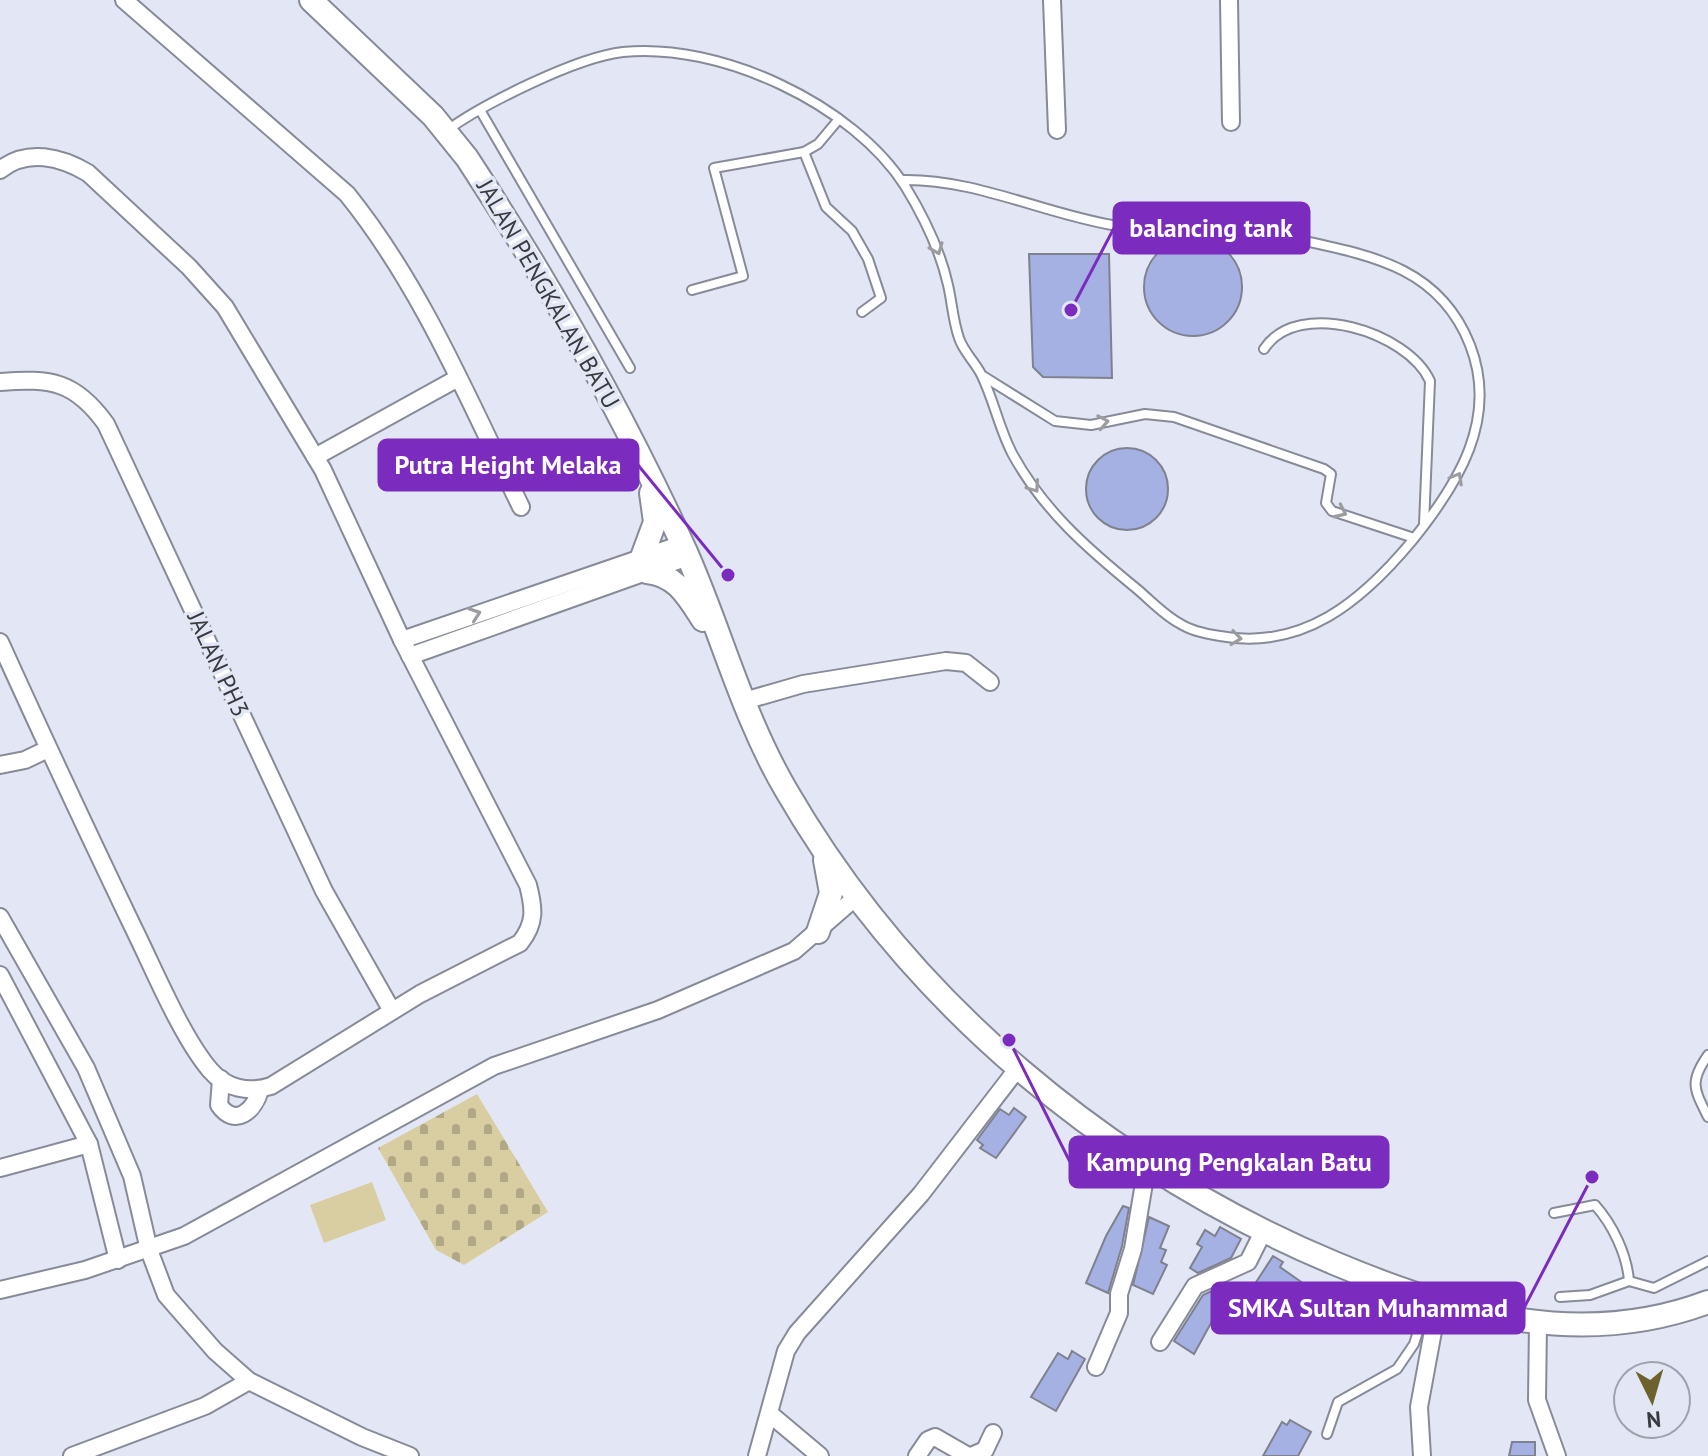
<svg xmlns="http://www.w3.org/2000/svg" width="1708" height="1456" viewBox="0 0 1708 1456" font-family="'PT Sans',sans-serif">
<defs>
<pattern id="cemetery-stones" width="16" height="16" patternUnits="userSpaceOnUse" patternTransform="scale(2)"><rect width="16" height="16" fill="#d9cea1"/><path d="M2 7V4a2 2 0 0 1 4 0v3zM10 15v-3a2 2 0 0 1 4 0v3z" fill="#b1a885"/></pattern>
</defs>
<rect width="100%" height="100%" fill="#e3e7f5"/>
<polygon fill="#d9cea1" points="372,1182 386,1220 324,1243 310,1205"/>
<polygon fill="url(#cemetery-stones)" points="477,1094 548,1212 464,1265 436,1250 378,1148"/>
<g fill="#a5b0e3" stroke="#7e818e" stroke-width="2">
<circle cx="1193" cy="287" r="49"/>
<polygon points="1029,254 1109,254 1112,378 1043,377 1033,367"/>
<circle cx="1127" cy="489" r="41"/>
<polygon points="1014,1108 1026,1117 996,1158 980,1148 983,1145 977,1140 1000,1109 1009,1115"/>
<polygon points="1123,1206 1129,1208 1122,1246 1108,1293 1086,1283 1106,1236"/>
<polygon points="1149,1217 1169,1226 1160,1248 1166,1250 1161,1262 1167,1265 1153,1294 1133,1285"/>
<polygon points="1220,1227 1241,1239 1231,1258 1198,1273 1190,1268 1202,1247 1197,1244 1205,1230 1215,1236"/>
<polygon points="1273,1256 1283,1262 1280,1267 1304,1284 1298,1293 1305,1298 1298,1309 1287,1304 1284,1310 1251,1290"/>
<polygon points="1212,1291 1220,1296 1212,1309 1217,1312 1194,1354 1174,1341 1203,1295"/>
<polygon points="1072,1351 1085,1359 1056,1411 1031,1397 1058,1353 1068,1359"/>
<polygon points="1290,1420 1311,1432 1298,1456 1263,1456 1282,1422 1287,1425"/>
<polygon points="1512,1442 1535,1442 1535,1456 1509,1456"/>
</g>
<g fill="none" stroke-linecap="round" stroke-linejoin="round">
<defs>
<g id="lane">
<polyline points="480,110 630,368"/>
<path d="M446,131C483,104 577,57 623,52C719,42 853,104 905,186C924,217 940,249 948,285C952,302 953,321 959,338C963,351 975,362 981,374C994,400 999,429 1013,455C1044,511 1088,549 1137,589C1150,600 1164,615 1179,623C1191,631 1206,634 1220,636C1303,651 1362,601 1412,541C1458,484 1499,419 1470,345C1439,266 1369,255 1295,239C1266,232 1238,224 1209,223C1177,222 1144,230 1112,225C1042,213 973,178 901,180"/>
<polyline points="804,152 826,207 852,231 868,259 881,298 862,312"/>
<polyline points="692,290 743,276 714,168 804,152 818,144 839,119"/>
<path d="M1264,349C1298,297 1408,332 1430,381L1424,524"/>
<polyline points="983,376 1055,421 1091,425 1145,414 1174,417 1324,469 1331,474 1326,503 1332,511 1414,538"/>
<path d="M1708,1055C1689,1082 1694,1089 1708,1117"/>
<path d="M1554,1213L1595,1205C1613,1225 1627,1255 1629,1281"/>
<polyline points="1560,1297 1590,1295 1629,1281 1654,1288 1708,1261"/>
<polyline points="1327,1434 1338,1402 1397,1369 1414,1344 1428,1300"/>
</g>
<g id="street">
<path d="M124,0L347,194C422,287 469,401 521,507"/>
<polyline points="1052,0 1057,130"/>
<polyline points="1229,0 1231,122"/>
<path d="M0,170C27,148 61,157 88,173L189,267L225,307L323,470L402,640L528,885C534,908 536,923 520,943L420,994L271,1086C249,1093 226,1089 210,1070C181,1036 153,967 132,925C87,831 43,737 0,642"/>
<path d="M0,382C51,378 75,381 106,424L324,891L392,1011"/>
<polyline points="315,457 458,378"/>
<polyline points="402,640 682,544"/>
<polyline points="410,656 688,557"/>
<polyline points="744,701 803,684 946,661 966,663 990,682"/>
<polyline points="0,765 25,760 48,749"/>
<polyline points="0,917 86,1068 132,1176 149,1250 166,1295 215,1351 249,1381 362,1437 410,1456"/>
<polyline points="0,975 89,1144 118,1260"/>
<path d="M221,1079L219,1105C235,1128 254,1111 260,1090"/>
<polyline points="0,1168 89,1144"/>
<polyline points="0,1290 85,1270 184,1236 494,1066 658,1010 794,951 856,897"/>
<polyline points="1538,1323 1537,1400 1557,1456"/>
<polyline points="1160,1342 1195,1286 1248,1262 1264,1230"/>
<polyline points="1096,1367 1119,1313 1119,1294 1133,1249 1147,1165"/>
<polyline points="770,1414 820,1456"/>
<polyline points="72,1456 205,1406 249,1381"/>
<polyline points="757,1456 786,1351 797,1333 921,1194 1018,1068"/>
<polyline points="917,1456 928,1440 935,1437 968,1456"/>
<polyline points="971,1456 985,1450 993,1433"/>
<polyline points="1422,1456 1419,1407 1438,1304"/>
</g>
<g id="secondary">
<path d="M311,0L433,116L467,158C549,283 624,416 686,552C721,631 742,715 786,790C909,1003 1108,1168 1334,1263C1455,1314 1581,1350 1708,1302"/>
<polyline points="642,557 655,522 651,493"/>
<path d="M647,572C677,575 688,597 703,620"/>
<polyline points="818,932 831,893 825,860"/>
</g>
</defs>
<use href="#lane" stroke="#878b98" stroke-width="12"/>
<use href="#street" stroke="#878b98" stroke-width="20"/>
<use href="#secondary" stroke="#878b98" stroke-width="26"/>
<use href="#lane" stroke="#fff" stroke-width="8"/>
<use href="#street" stroke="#fff" stroke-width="16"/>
<use href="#secondary" stroke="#fff" stroke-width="22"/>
</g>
<defs><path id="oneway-chevron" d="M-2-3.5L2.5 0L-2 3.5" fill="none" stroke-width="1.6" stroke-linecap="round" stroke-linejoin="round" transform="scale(2)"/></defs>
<g stroke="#9c9ca0">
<use href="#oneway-chevron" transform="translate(937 249) rotate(68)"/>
<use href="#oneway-chevron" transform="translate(1103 422) rotate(-10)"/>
<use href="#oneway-chevron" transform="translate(1457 478) rotate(-61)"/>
<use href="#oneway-chevron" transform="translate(1034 487) rotate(55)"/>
<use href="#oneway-chevron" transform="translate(1341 512) rotate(25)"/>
<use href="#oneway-chevron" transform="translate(475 614) rotate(-19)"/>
<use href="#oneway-chevron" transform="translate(1236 638) rotate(7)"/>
</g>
<g text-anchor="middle" stroke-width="7" stroke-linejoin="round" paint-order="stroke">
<g font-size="24" fill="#393a40" stroke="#e3e7f5">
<text transform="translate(548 294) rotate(60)" y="8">JALAN PENGKALAN BATU</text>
<text transform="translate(218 664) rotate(65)" y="8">JALAN PH3</text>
</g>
</g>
<path fill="none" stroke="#7b2cbf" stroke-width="3" d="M1071 310L1114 228M728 575L638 465M1009 1040L1070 1162M1592 1177L1524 1308"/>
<g fill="#7b2cbf" stroke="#e3e7f5" stroke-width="3">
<circle cx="1071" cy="310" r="8"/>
<circle cx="728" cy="575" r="8"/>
<circle cx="1009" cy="1040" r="8"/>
<circle cx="1592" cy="1177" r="8"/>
</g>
<g fill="#7b2cbf" stroke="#7b2cbf" stroke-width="3">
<rect x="1114" y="203" width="195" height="50" rx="8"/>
<rect x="379" y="440" width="259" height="50" rx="8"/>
<rect x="1070" y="1137" width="318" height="50" rx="8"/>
<rect x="1212" y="1283" width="312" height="50" rx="8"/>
</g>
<g font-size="26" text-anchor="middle" font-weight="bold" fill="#fff">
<text x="1211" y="237">balancing tank</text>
<text x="508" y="474">Putra Height Melaka</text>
<text x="1229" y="1171">Kampung Pengkalan Batu</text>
<text x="1368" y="1317">SMKA Sultan Muhammad</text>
</g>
<g transform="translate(1652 1400) rotate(175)"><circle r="38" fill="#e3e7f5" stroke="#9fa2ad" stroke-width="2"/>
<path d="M0-6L14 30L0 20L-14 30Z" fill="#6d612e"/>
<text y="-12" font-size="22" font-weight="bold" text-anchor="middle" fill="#393a40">N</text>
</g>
</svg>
